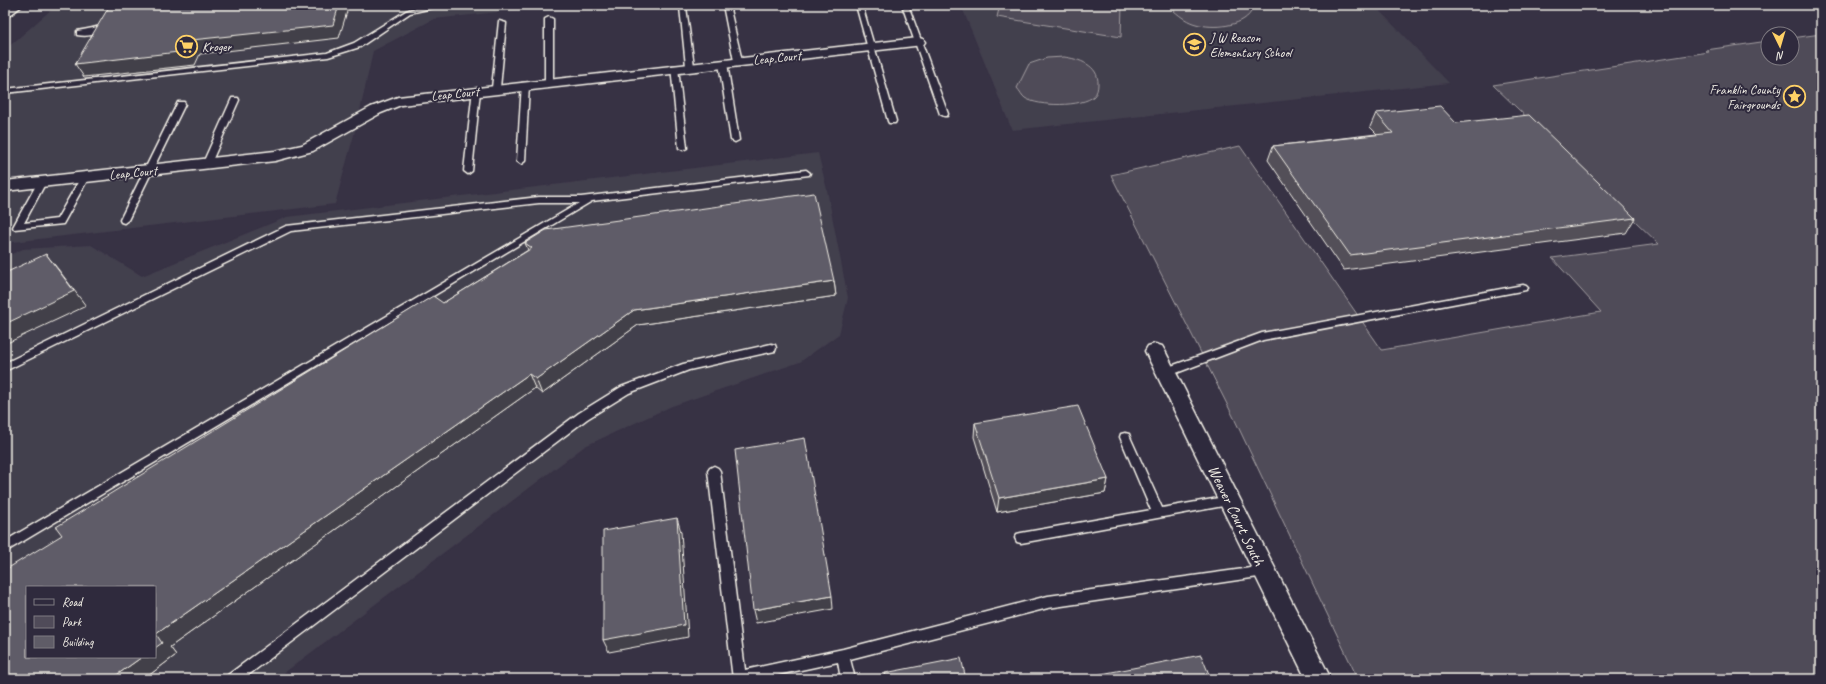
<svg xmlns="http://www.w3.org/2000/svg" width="1826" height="684" viewBox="0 0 1826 684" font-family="Caveat,sans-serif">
<rect width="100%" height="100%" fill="#373244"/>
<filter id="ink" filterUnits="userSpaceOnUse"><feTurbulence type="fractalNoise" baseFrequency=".025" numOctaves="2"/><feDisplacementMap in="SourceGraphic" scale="8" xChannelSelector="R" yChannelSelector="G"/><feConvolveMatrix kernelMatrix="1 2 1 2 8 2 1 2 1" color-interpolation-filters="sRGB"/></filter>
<g filter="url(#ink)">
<g fill="#433f4e" fill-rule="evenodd">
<polygon points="59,5 563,5 434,19 373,51 358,120 335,204 5,243 5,50 52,9"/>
<polygon points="961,5 1374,5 1449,83 1012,130"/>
<path d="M818,153L827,190L848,298L839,334L800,362L672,406L585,446L276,679H5V257L23,249L91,245L142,276L287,217ZM27,587H155V657H27Z"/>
</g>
<g fill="#504b59" stroke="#a29ea0">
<polygon points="1000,5 1122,5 1121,37 997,17"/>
<path d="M1175,5H1249L1251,12C1242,27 1212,29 1196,24C1188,22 1181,17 1174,11Z"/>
<polygon points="1821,34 1821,679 1358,679 1233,416 1111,175 1240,146 1382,350 1601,312 1552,258 1659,244 1493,85 1709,52 1706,50 1768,41 1768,58 1792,58 1792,38"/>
<path d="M1064,57C1079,59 1099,65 1098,84C1098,88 1097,93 1094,96C1083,107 1038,107 1025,98C1022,96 1020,91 1017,88L1029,64L1047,58Z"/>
</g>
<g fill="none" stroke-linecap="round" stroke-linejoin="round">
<defs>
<g id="lane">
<path d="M117,5H123C113,24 102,39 77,35V31C103,26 103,29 117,5Z"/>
<polygon points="426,5 445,5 410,13 360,47 328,57 5,93 5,89 327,53 354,43 406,11"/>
<polygon points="683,5 686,7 694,66 690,68 686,66 680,7"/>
<polygon points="723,5 729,5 742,61 741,63 738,63 734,61"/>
<polygon points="856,5 862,5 896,121 895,123 889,123 888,121"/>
<polygon points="902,5 908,5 948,114 947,116 944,116 940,114"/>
<polygon points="549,17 553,19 553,82 549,84 545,82 545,19"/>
<polygon points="499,21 506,23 500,88 496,90 492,88"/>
<polygon points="720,61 723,61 727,63 739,140 735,142 731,140 719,63"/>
<polygon points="671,66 677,66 678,68 687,148 683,150 679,148"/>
<polygon points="522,83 528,83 529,85 525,161 521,164 517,161"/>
<polygon points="473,89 479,89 480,91 472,171 468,174 464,171"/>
<polygon points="232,98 238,98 239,100 211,163 207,166 204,165 203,163"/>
<polygon points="178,102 184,102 185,104 128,220 124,223 121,222 120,220"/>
<polygon points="806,170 810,173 809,175 592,201 5,552 5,541 579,203 539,203 291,231 5,371 5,363 286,226 539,197 581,197"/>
<polygon points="85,174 89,177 63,224 14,229 13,227 39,180 42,179 46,182 24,223 57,219 81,177"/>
<polygon points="1523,285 1526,286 1528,288 1526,290 1263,340 1171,375 1163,375 1162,372 1163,369 1262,333"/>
<polygon points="771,344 775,345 776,348 775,351 689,370 629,393 587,419 243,679 226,679 228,675 579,413 621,387 683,364"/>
<polygon points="1125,433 1129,434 1130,437 1162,508 1230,496 1234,498 1236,501 1234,504 1021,543 1017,542 1015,538 1017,534 1021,533 1151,510 1120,437 1121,434"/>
<polygon points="714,466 718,468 720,471 745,670 843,649 1048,596 1265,566 1269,567 1271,571 1269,575 1265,576 1048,608 850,659 855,679 841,679 838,662 759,679 733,679 708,471 710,468"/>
</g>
<g id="street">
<polygon points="918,38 923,39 925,42 923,45 401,105 381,113 313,151 275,161 5,191 5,181 275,151 302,145 371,107 398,97"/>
<polygon points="1155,344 1162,346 1165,351 1331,679 1306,679 1145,351 1148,346"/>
</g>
<polygon id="secondary" points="5,5 23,5 10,15 5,17"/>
</defs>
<use href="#lane" stroke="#f4f1e8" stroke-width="3"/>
<use href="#street" stroke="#f4f1e8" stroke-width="3"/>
<use href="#secondary" stroke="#f4f1e8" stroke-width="3"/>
<use href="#lane" fill="#2f2a3d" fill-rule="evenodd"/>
<use href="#street" fill="#2f2a3d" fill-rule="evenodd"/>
<use href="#secondary" fill="#2f2a3d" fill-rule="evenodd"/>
</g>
<g fill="#524f59" stroke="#f4f1e8">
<polygon points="1376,113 1456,123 1635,218 1626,233 1344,270 1268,160 1273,146 1377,134 1370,127"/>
<polygon points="525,243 834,281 836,296 638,325 542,394 535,388 170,647 176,655 144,679 443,303 528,250"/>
<polygon points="975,423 1108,479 1105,493 997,512 974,437"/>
</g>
<g fill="#424048" stroke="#f4f1e8">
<polygon points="339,5 349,5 339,38 200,54 195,65 84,77 75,64 192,40"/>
<polygon points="46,254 58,269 86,306 5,344 5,324"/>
<polygon points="834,281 836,296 638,325 542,394 536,379 634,310"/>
<polygon points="529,374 535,388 170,647 176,655 144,679 111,679 142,657 155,657 156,634"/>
<polygon points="1108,479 1105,493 997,512 999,498"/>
<polygon points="677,518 681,532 688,637 609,652 603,640"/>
<polygon points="832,596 833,609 756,623 753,610"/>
</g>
<g fill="#5f5c67" stroke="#f4f1e8">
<polygon points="110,5 339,5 333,25 192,40 187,51 75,64"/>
<polygon points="1440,106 1456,123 1529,115 1635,218 1350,255 1273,146 1393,133 1376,113"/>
<polygon points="814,193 834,281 634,310 536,379 529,374 156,634 162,643 155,648 155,587 27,587 27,657 142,657 111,679 5,679 5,570 62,535 56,527 433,296 443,303 532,248 525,243 546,230"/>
<polygon points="46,254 74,291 5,324 5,273"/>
<polygon points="1078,406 1108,479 999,498 975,423"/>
<polygon points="805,438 832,596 753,610 735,450"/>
<polygon points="677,518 684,625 603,640 603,531"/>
<polygon points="1201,655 1211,679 1080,679 1080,678"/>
<polygon points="961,658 966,679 886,679 885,673"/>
</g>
</g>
<defs>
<symbol id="school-ring" viewBox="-11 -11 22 22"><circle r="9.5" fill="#2f2a3d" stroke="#ffd166" stroke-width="1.5"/><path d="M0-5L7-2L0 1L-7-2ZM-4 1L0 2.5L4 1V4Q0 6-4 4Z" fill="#ffd166"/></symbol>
<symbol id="supermarket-ring" viewBox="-11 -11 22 22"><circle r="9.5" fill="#2f2a3d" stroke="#ffd166" stroke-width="1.5"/><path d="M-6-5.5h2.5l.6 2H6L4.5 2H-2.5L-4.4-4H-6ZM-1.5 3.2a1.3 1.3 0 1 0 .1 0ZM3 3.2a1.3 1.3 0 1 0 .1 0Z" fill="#ffd166"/></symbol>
<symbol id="sight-ring" viewBox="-11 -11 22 22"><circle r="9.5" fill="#2f2a3d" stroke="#ffd166" stroke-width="1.5"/><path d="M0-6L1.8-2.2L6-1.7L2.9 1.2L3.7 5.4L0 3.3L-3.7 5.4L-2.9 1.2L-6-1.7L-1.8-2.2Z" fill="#ffd166"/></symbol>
</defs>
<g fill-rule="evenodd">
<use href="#school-ring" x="1182" y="32" width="25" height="25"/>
<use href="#supermarket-ring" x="174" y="34" width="25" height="25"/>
<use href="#sight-ring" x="1782" y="84" width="25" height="25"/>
</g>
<g text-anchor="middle" stroke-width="4" stroke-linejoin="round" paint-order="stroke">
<g font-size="13" fill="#f4f1e8" stroke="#2f2a3d" text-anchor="start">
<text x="1210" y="42">J W Reason<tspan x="1210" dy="15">Elementary School</tspan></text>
<text x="202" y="51">Kroger</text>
<text x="1780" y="94" text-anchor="end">Franklin County<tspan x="1780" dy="15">Fairgrounds</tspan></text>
</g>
<g font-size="13" fill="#f4f1e8" stroke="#2f2a3d">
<text transform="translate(777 57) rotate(-6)" y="5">Leap Court</text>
<text transform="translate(455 93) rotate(-6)" y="5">Leap Court</text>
<text transform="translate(133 172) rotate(-6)" y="5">Leap Court</text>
</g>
<g font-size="16" fill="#f4f1e8" stroke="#2f2a3d">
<text transform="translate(1237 515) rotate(64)" y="6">Weaver Court South</text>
</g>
</g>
<rect width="1826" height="684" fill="none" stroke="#2f2a3d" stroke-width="20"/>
<rect x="10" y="10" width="1806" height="664" fill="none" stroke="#f4f1e8" stroke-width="1.5" filter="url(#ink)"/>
<rect x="26" y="586" width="130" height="72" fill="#2f2a3d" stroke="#7e7a81"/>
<rect x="34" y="599" width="20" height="6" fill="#2f2a3d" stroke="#7e7a81"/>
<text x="62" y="606" font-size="12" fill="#f4f1e8">Road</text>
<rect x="34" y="616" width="20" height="12" fill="#504b59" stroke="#7e7a81"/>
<text x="62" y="626" font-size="12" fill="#f4f1e8">Park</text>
<rect x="34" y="636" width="20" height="12" fill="#5f5c67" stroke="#7e7a81"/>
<text x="62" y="646" font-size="12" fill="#f4f1e8">Building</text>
<g transform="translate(1780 46) rotate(175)"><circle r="19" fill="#2f2a3d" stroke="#7e7a81"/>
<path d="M0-3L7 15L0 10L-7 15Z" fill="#ffd166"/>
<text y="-6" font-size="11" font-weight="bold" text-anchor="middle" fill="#f4f1e8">N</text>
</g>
</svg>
